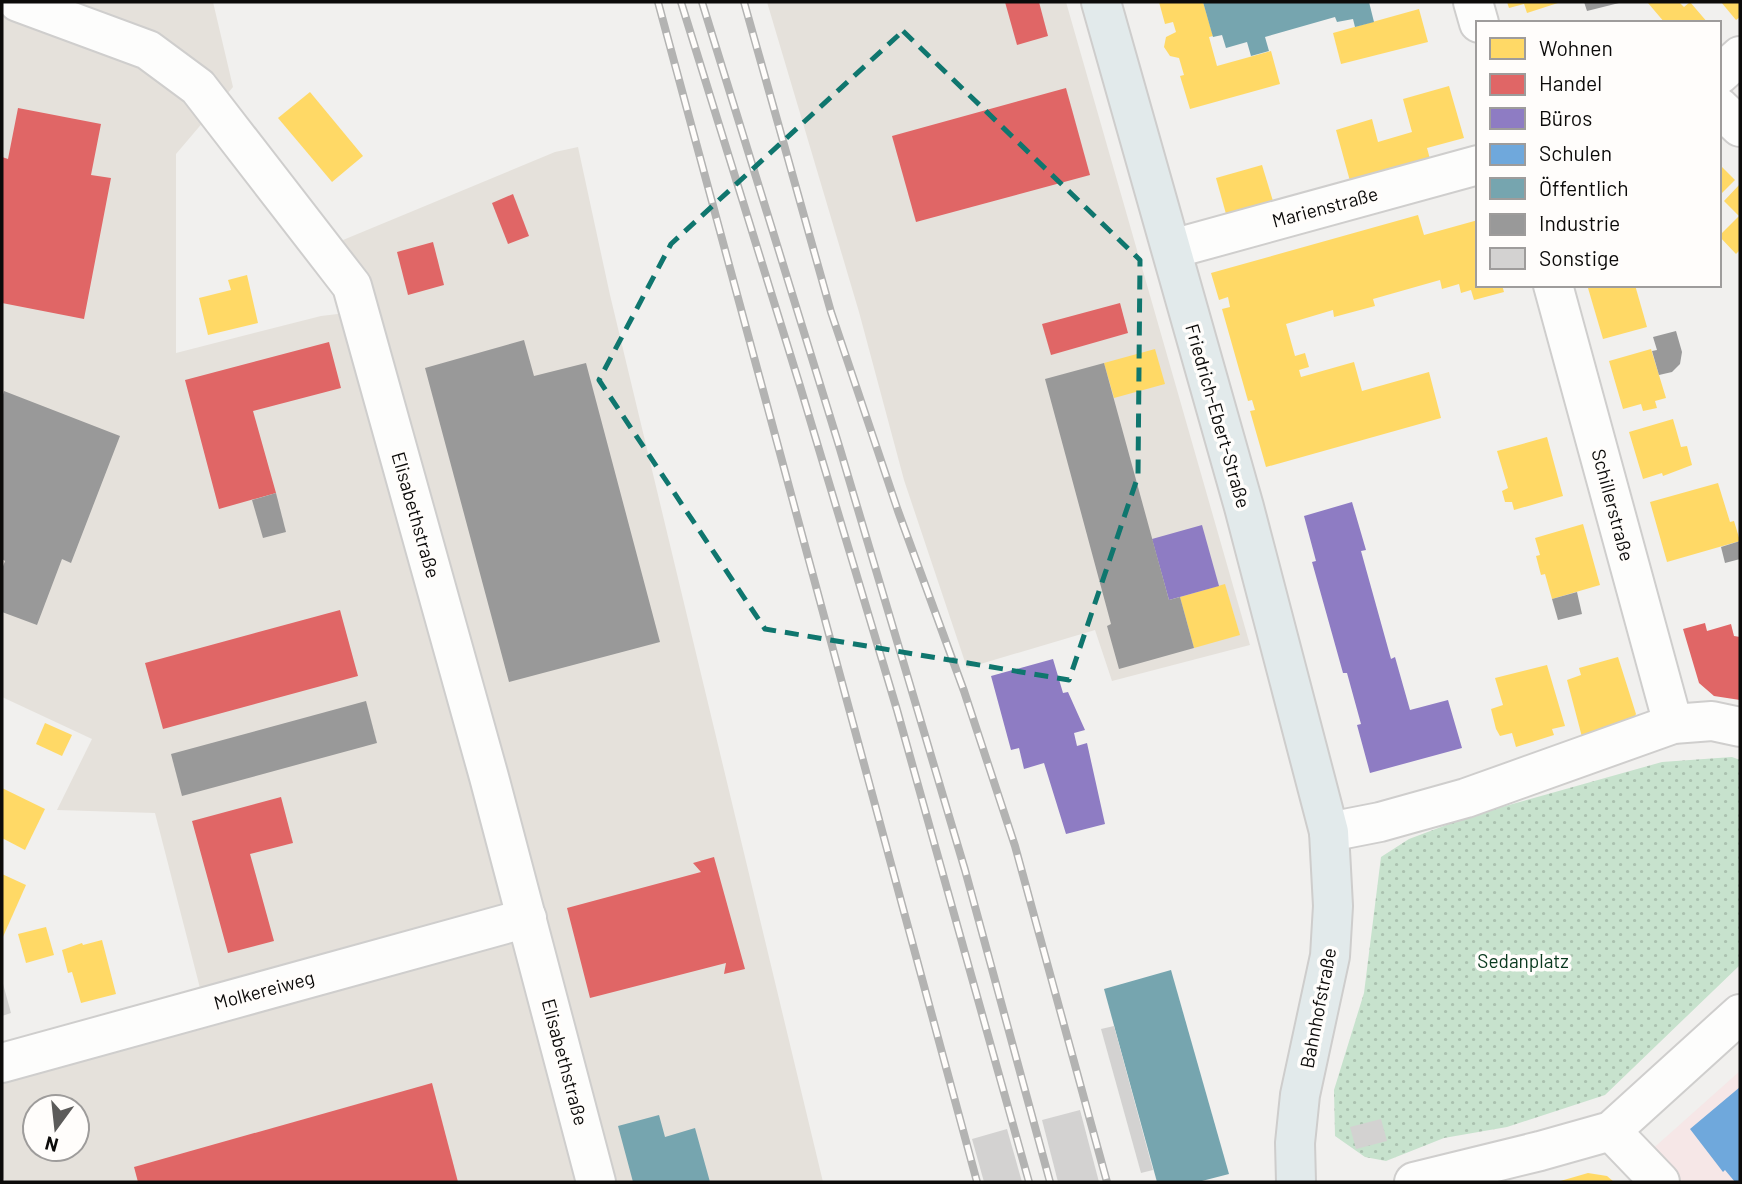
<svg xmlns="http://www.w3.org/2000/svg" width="1742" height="1184" viewBox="0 0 1742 1184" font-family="Barlow,sans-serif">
<defs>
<pattern id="park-dots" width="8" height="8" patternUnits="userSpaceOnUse" patternTransform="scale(1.75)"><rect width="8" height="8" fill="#c7e2cd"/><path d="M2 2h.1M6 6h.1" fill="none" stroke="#aac1af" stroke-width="1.8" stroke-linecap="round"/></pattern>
</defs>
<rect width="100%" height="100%" fill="#f1f0ee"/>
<g fill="#e5e1db" fill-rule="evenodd">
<path d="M2,2H213L233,87L176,154V353L321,316L371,310L343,240L555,152L578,147L610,295L823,1182H6L2,1177V1082L210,1027L155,813L57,810L92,739L2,697ZM35,1107H77V1149H35Z"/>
<polygon points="767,2 1066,2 1250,645 1112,681 1095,630 967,668 904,480 859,312"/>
</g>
<polygon fill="#f6e7e7" points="1740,1071 1740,1182 1673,1182 1648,1153"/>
<polygon fill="url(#park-dots)" points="1732,757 1740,760 1740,965 1605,1095 1507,1127 1444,1138 1386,1161 1365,1157 1335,1136 1334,1090 1364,993 1381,857 1409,839 1473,815 1662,762"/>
<g fill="#ffd966">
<polygon points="1159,2 1203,2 1213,36 1209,37 1217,66 1271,51 1280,84 1190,109 1180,76 1184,75 1179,58 1170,56 1164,47 1166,37 1176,32 1173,22 1165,24"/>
<polygon points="1507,2 1561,2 1527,13 1524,4 1509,8"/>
<polygon points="1650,2 1679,2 1684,7 1690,2 1708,23 1665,23 1648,3"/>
<polygon points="1721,2 1740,2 1740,17 1736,20"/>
<polygon points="1419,9 1428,42 1341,64 1333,33"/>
<polygon points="1449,86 1464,138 1427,148 1430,159 1350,181 1336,130 1372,119 1378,142 1412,132 1403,99"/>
<polygon points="310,92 363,156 332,182 278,118"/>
<polygon points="1262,165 1273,201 1226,214 1216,178"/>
<polygon points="1721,166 1735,180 1719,196 1719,167"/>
<polygon points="1740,184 1740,250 1736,254 1719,236 1739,216 1724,201"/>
<polygon points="1418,215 1424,235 1478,220 1478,285 1502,285 1504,292 1474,300 1471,290 1461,293 1459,284 1442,289 1440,280 1373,299 1375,306 1334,317 1333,310 1286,324 1295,356 1305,353 1309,367 1299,370 1301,377 1354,362 1362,391 1429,372 1441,418 1266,467 1250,411 1255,410 1252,400 1248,401 1222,309 1230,307 1228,297 1219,300 1211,273"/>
<polygon points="247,275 258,323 208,335 199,298 231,290 228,280"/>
<polygon points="1597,285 1635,285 1647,327 1603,339 1588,288"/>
<polygon points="1155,349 1165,384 1114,398 1104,363"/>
<polygon points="1651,349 1666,398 1655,401 1657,408 1643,411 1641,404 1623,409 1609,361"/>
<polygon points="1673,419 1681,447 1687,446 1692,465 1663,476 1662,473 1643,479 1629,432"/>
<polygon points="1547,437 1563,496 1514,510 1512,502 1505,502 1502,491 1508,488 1497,451"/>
<polygon points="1718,483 1730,522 1734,521 1740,541 1667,562 1650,502"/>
<polygon points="1583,524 1600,585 1552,599 1545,574 1541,575 1536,556 1540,555 1535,538"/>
<polygon points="1225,584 1240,635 1194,648 1180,597"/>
<polygon points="1618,657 1636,714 1631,724 1582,737 1567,680 1581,675 1579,668"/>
<polygon points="1547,665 1565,726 1552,729 1554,735 1516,747 1512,733 1500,736 1496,729 1491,709 1503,705 1495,678"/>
<polygon points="45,723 72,735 62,756 36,744"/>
<polygon points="2,788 45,809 25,850 2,838"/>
<polygon points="2,874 26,885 2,939"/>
<polygon points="46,927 54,955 26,963 18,934"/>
<polygon points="102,940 116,994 81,1003 72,972 68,973 62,950 82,943 83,945"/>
<polygon points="1588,1173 1607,1176 1614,1182 1557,1182"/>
</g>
<g fill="#e06666">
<polygon points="1005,2 1039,2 1048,36 1017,45"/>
<polygon points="1066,88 1090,175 916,222 892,136"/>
<polygon points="18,108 101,124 91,175 111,178 84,319 2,303 2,157 8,159"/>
<polygon points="513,194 529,236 508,244 492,203"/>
<polygon points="433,242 444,285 408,295 397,252"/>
<polygon points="1120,303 1128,333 1051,355 1042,324"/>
<polygon points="329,342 341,388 253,411 276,493 219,509 185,380"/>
<polygon points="340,610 358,676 163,729 145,663"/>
<polygon points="1705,623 1707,631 1731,624 1734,636 1740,637 1740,700 1714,696 1699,683 1683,629"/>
<polygon points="281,797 293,843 250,854 274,941 228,953 192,821"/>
<polygon points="714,857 745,969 724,974 726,963 590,998 567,908 701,872 693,863"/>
<polygon points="432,1083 458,1182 138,1182 134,1167"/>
</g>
<g fill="#8e7cc3">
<polygon points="1352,502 1366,550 1361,551 1391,659 1395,657 1410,710 1448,700 1462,748 1370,773 1357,725 1361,724 1347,673 1343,673 1312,562 1316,561 1304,516"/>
<polygon points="1202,525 1219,586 1169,600 1152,539"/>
<polygon points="1053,659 1063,693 1068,692 1085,730 1074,733 1077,746 1087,743 1105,824 1066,834 1044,763 1024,769 1019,748 1011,750 991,676"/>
</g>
<polygon fill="#6fa8dc" points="1740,1087 1740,1182 1735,1182 1725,1170 1723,1172 1690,1129"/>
<g fill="#76a5af">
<polygon points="1203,2 1369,2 1374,22 1355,27 1353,19 1337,22 1335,17 1265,37 1269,51 1251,56 1247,42 1226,48 1222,35 1213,37"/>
<polygon points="1171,970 1229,1174 1198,1182 1157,1182 1104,989"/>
<polygon points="659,1115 665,1137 695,1128 710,1182 633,1182 618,1126"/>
</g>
<g fill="#999">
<polygon points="1584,2 1619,2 1619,3 1587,11"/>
<polygon points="1676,331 1682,352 1680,364 1672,372 1659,375 1652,351 1657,350 1653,337"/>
<polygon points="524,340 534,376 586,363 660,642 509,682 425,368"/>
<polygon points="1104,363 1169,600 1180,597 1194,648 1119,669 1107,626 1111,624 1045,379"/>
<polygon points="4,391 120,436 71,563 62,559 37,625 2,612 2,569 5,561 2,559 2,398"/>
<polygon points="276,493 286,532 263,538 252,500"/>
<polygon points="1740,541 1740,559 1725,563 1721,547"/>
<polygon points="1577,592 1582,614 1558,620 1552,599"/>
<polygon points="366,701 377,743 182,796 171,754"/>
</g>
<g fill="#d3d2d1">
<polygon points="2,980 11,1013 2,1016"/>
<polygon points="1114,1026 1153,1170 1141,1173 1101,1029"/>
<polygon points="1080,1110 1099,1182 1058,1182 1042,1120"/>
<polygon points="1381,1119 1387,1141 1356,1149 1350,1127"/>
<polygon points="1007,1129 1022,1182 984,1182 972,1139"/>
</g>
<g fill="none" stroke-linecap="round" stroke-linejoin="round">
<defs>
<g id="minor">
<polyline points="18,2 148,50 198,87 352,286 489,777 596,1182"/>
<polyline points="1473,2 1479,23"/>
<polyline points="1719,75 1740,56"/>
<polyline points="1719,107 1740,127"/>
<polyline points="1172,249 1478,165"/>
<polyline points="1553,285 1673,724"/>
<polyline points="1329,832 1380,822 1466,798 1673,724 1712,721 1740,727"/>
<polyline points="2,1063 527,918"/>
<polyline points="1611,1131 1660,1182"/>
<polyline points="1414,1182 1540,1151 1611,1131 1740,1014"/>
</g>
<polyline id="major" points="1101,2 1244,507 1329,832 1333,906 1330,956 1300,1095 1295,1143 1296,1182"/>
</defs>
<use href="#minor" stroke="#cfcecd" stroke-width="42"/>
<use href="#major" stroke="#cecdcc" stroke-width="42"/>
<use href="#minor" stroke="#fdfdfc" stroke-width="38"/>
<use href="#major" stroke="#e2eaeb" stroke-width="38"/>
<defs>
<g id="rail">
<polyline points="658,2 977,1182"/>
<polyline points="681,2 800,386 897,710 1029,1182"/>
<polyline points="702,2 840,449 965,870 1050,1182"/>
<polyline points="744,2 831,312 898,511 964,691 1015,846 1107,1182"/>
</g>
</defs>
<use href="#rail" stroke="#b3b3b2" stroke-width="8"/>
<use href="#rail" stroke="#fffdfb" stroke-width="5" stroke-dasharray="16" stroke-linecap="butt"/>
</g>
<path fill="none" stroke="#0f766e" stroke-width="5" stroke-dasharray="14 9" stroke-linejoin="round" d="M903,31L1140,260L1138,476L1069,680L765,629L599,380L671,244Z"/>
<g text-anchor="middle" stroke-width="7" stroke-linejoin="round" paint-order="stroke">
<g font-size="19" fill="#0c0b0a" stroke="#fffdfb">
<text transform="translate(1325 207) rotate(-15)" y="7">Marienstraße</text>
<text transform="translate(1218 416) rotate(74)" y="7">Friedrich-Ebert-Straße</text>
<text transform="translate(1613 505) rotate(75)" y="7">Schillerstraße</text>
<text transform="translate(416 515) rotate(74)" y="7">Elisabethstraße</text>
<text transform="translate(264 990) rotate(-15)" y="7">Molkereiweg</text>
<text transform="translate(1318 1008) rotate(-79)" y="7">Bahnhofstraße</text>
<text transform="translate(565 1062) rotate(75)" y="7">Elisabethstraße</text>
</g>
<g font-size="19" fill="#09391e" stroke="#fffdfb">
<text x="1523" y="968">Sedanplatz</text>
</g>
</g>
<rect width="1742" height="1184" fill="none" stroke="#0c0b0a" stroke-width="7"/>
<rect x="1476" y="21" width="245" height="266" fill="#fffdfb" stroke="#9e9c9b" stroke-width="2"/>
<rect x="1490" y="38" width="35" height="21" fill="#ffd966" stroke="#9e9c9b" stroke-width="2"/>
<text x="1539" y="56" font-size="21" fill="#0c0b0a">Wohnen</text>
<rect x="1490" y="74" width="35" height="21" fill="#e06666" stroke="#9e9c9b" stroke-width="2"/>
<text x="1539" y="91" font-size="21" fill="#0c0b0a">Handel</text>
<rect x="1490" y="108" width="35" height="21" fill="#8e7cc3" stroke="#9e9c9b" stroke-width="2"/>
<text x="1539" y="126" font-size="21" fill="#0c0b0a">Büros</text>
<rect x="1490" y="144" width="35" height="21" fill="#6fa8dc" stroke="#9e9c9b" stroke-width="2"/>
<text x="1539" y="161" font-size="21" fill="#0c0b0a">Schulen</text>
<rect x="1490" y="178" width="35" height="21" fill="#76a5af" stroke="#9e9c9b" stroke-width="2"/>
<text x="1539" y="196" font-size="21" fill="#0c0b0a">Öffentlich</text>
<rect x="1490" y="214" width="35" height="21" fill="#999999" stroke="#9e9c9b" stroke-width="2"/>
<text x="1539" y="231" font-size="21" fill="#0c0b0a">Industrie</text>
<rect x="1490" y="248" width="35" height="21" fill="#d3d2d1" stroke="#9e9c9b" stroke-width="2"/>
<text x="1539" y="266" font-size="21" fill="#0c0b0a">Sonstige</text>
<g transform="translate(56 1128) rotate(195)"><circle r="33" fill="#fffdfb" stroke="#9e9c9b" stroke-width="2"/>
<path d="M0-5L12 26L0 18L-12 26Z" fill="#5c5b5a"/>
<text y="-10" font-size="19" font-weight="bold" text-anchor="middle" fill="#0c0b0a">N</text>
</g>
</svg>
